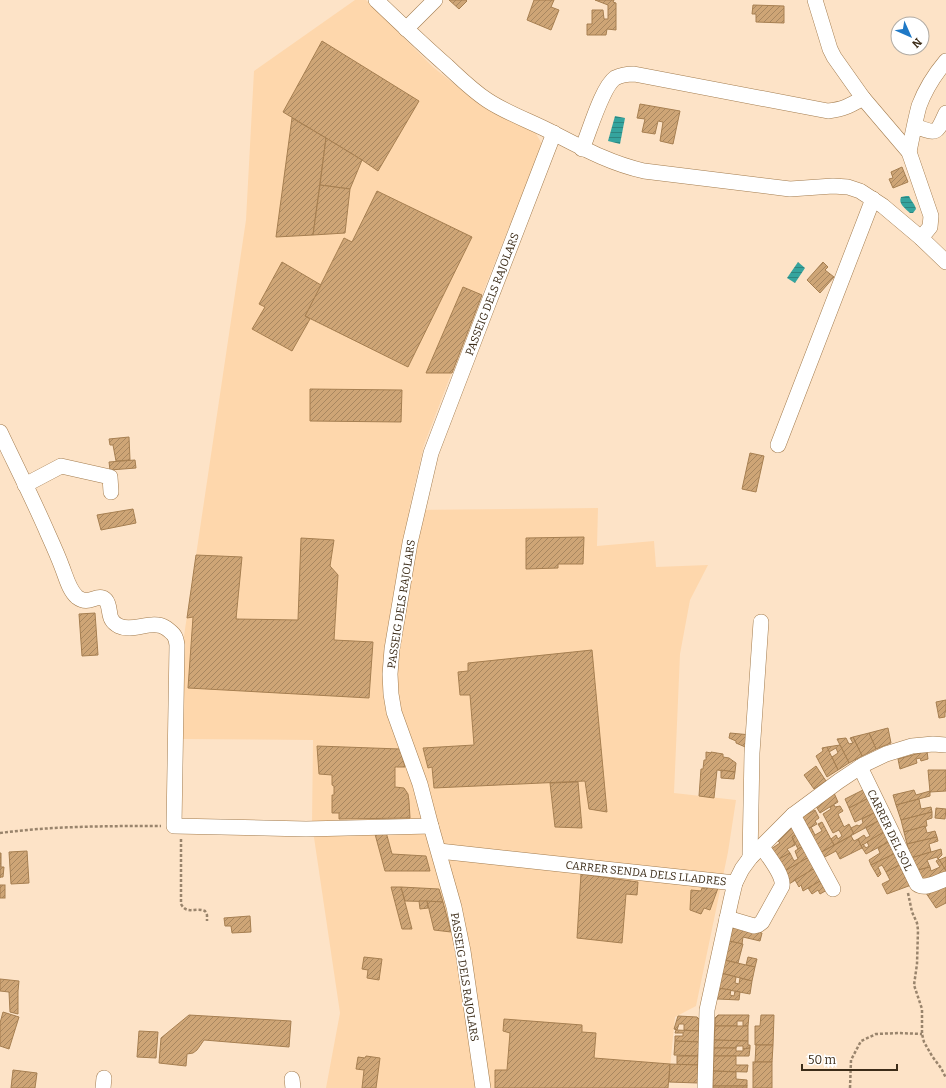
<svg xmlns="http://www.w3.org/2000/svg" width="946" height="1088" viewBox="0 0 946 1088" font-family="Bitter,serif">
<defs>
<pattern id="water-rules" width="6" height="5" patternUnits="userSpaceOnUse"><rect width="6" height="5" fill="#35a49e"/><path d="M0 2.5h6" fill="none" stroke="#2e8680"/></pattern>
<pattern id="building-hatch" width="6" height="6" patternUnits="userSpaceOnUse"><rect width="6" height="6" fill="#cea576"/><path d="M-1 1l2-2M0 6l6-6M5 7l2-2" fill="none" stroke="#a88760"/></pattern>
</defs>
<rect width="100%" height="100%" fill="#fde3c7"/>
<polygon fill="#fed7ac" points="355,0 366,0 433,67 479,104 535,132 542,144 470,325 424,445 409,510 598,508 597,546 654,541 656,567 708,565 690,600 680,654 674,793 736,800 728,852 696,1006 675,1017 668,1088 326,1088 340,1013 312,824 313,740 182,739 184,636 246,220 254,71"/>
<g fill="url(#water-rules)">
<polygon points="615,116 625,118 620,144 608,141"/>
<path d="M906,196H909C910,199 916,206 916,209L913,213H910C905,208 898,204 901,197Z"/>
<polygon points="798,262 805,268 795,283 787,278"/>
</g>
<g fill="url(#building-hatch)" stroke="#a67f51">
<polygon points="449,0 466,0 467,1 459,9"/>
<polygon points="534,0 554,0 551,7 559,10 551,30 527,20"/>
<polygon points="595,0 614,0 613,2 616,3 616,30 607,29 606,35 587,35 587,24 592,24 592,10 603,10 604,19 608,19 608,5"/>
<polygon points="753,5 784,6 784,23 756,22 756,14 752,14"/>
<polygon points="322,41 419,101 378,171 362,160 283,112"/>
<polygon points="640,104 680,111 673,144 660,141 663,122 658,121 655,134 642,132 645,119 637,118"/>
<polygon points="292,118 326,138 313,235 276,237"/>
<polygon points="326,138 362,160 350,189 320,185"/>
<polygon points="902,167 908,182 893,188 889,179 893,178 891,172"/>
<polygon points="320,185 350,189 345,233 313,235"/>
<polygon points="377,191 472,237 408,367 305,316 344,238 352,242"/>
<polygon points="282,262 321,285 305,316 310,319 292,351 252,329 265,307 259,304"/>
<polygon points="823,262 828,267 825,270 834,277 820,293 807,280"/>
<polygon points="463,287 482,295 452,373 426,373"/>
<polygon points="310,389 402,390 401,422 310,421"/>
<polygon points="129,437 130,460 116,461 113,445 110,445 109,439"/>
<polygon points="750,453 764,456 756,492 742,489"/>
<polygon points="135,460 136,468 110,470 109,462"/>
<polygon points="133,509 136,523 101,530 97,515"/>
<polygon points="584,537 583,564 558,564 558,568 526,569 526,538"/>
<polygon points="301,538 334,540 330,566 338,575 334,640 373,642 369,698 188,688 193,617 187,618 196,555 242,557 236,619 298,620"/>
<polygon points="95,613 98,655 82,656 79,614"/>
<polygon points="592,650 607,812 589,809 585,781 434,788 432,767 428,768 423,748 474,745 470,695 460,695 458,672 468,671 468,663"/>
<polygon points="946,700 946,712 945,712 945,717 939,718 936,702"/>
<polygon points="888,728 891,743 876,749 869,733"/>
<polygon points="730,733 751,735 750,749 736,743 736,741 729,738"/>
<polygon points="869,733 876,749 862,756 853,737"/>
<polygon points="853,737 862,756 849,763 837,739 846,738 849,744 853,743 850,738"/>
<polygon points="840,745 849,763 838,770 832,757 838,753 836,748 829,752 827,747"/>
<polygon points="317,746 400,749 405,767 395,767 395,787 404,788 408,794 409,801 410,818 339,819 339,813 332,813 332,795 334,795 334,786 332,785 332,775 319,774"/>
<polygon points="827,747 838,770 827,777 816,756 823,751 822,748"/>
<polygon points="927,751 928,759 921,761 920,758 916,759 917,763 900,769 898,759"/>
<polygon points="706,752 711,753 711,752 723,754 723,757 729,758 736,763 735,772 717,770 714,798 699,796 701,769 703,769 704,760 706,760"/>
<polygon points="816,766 826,781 814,789 804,775"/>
<polygon points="721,770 735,772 734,779 721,778"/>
<polygon points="928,770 946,770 946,791 930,792"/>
<polygon points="578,782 582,828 555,827 550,783"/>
<polygon points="867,788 871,797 849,808 845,799"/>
<polygon points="914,790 916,795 930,791 930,796 896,805 893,795"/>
<polygon points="834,793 838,802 820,813 816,806"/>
<polygon points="871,797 878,811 855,822 849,808"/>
<polygon points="919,799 921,809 931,807 932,812 901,820 896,805"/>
<polygon points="834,805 835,807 840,806 843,811 838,814 844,827 849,824 854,834 834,845 831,839 836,835 838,839 842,836 839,830 833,833 823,814 831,809 830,807"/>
<polygon points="936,808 946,809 945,819 935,818"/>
<polygon points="815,810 819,818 815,821 817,824 806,830 800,818"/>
<polygon points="932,812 932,818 926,820 927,826 904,832 901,820"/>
<polygon points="874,813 878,821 854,834 851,828 857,825 859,826 863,823 862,819"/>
<polygon points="882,819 887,830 861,846 858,839 864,835 866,838 870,836 866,828"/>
<polygon points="822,822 834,845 818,854 806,830 811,827 815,835 822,831 818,824"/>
<polygon points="793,825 797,834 792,837 795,845 787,849 790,853 777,860 771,849 780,843 778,841"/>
<polygon points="925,826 927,833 935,831 937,837 907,844 904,832"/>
<polygon points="887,830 892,840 866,854 861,846 863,844 866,848 869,846 867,842"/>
<polygon points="386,832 392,854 426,856 430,871 385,871 375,834"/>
<polygon points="797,834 803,846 798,849 792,837"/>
<polygon points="851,836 854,841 858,839 862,848 840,859 836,851 821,859 818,854"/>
<polygon points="937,837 938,841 929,844 931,852 911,858 907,844"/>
<polygon points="892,840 898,852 871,865 869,860 880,853 878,848"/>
<polygon points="803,846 809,857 783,872 777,860 790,853 794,861 798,859 795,851"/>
<polygon points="941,849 942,855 938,859 937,857 927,860 930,867 914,871 911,858"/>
<polygon points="27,851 29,883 11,884 9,852"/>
<polygon points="898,852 903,863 886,872 882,865 878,867 881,874 878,877 871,865"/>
<polygon points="0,853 1,853 1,867 4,867 3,877 0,877 0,878"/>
<polygon points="809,857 815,868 789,884 783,872"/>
<polygon points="946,857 946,871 939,860"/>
<polygon points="939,859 946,871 946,873 921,882 914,871 930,867 931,871 940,867 936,861"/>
<polygon points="903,863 914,884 887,894 882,884 890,880 886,872"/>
<polygon points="815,868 822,880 803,891 801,885 799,887 795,880"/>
<polygon points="581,874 638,882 637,895 626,894 622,943 577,938"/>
<polygon points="822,880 827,890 820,894 818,890 812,894 808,888"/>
<polygon points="946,884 946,903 936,908 926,893"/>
<rect x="0" y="885" width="5" height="13"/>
<polygon points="391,887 401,887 412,929 402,929"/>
<polygon points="401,887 439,889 443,902 405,901"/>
<polygon points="708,887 718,888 710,910 704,908 701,914 690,910 691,890 701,891 702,888 706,889"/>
<polygon points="419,901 427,901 428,908 420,909"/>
<polygon points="427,901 443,902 451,932 434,930"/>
<polygon points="250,916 251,932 232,933 231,926 225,926 224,918"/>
<polygon points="733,926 762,933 760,941 743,937 742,944 729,941"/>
<polygon points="729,941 743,944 738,963 724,960"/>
<polygon points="364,957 382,959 379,980 367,978 368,970 362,969"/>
<polygon points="748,957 757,959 755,967 746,965"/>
<polygon points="724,960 755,967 752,981 721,973"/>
<polygon points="721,973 736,977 735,983 739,984 740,978 752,981 750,994 718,988"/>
<polygon points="0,979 19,981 18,991 18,1014 10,1012 9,992 0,991"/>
<polygon points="718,988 731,990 730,995 734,996 735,991 740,992 739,1000 718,999 716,999"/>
<polygon points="3,1012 19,1017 9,1049 0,1046 0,1023"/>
<polygon points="189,1015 291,1021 289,1047 204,1040 197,1050 193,1053 187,1054 186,1066 159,1063 161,1038"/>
<polygon points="718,1015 749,1015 748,1026 743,1026 743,1021 737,1021 737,1026 715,1026 715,1018"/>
<polygon points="761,1015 774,1015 773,1045 755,1045 755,1026 760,1026"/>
<polygon points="678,1016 697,1017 699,1019 699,1031 684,1030 684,1024 679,1024 677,1030 674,1029"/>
<polygon points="504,1019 582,1025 582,1032 596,1033 594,1058 670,1064 668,1088 495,1088 495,1070 507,1070 510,1033 503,1031"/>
<polygon points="715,1026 748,1026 748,1041 714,1040"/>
<polygon points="676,1030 699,1031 699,1042 675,1041 675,1036 683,1036 683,1033 675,1033"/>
<polygon points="139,1031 158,1032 156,1058 137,1057"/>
<polygon points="714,1040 748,1041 748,1045 750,1045 750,1048 743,1049 743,1046 737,1046 736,1048 714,1048"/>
<polygon points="675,1041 699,1042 698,1056 674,1055"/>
<polygon points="756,1045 773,1045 772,1062 755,1062"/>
<polygon points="714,1048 736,1048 736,1051 743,1051 743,1049 750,1048 749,1056 714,1056"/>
<polygon points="366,1056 380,1058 376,1088 362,1088 364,1070 356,1069 358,1057 365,1058"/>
<rect x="677" y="1056" width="21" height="9"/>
<polygon points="714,1056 736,1056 736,1065 748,1065 747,1072 713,1071"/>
<rect x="753" y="1062" width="19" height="26"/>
<polygon points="670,1064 698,1065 698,1083 669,1082"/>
<polygon points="13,1070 37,1073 35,1088 11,1088"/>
<polygon points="713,1071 736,1072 736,1079 747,1080 747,1086 713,1086"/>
<rect x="713" y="1086" width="34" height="2"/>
</g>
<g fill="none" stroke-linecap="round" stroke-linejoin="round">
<defs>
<g id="minor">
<path d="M376,0C399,22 423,45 447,66C460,78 472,90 487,100C508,114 533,122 555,134C584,149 612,164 644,171L790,189L833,186L848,187L860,191L883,206L921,238L946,262"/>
<polyline points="815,0 830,49 834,57 863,98 909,152 931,216 930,227 921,238"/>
<polyline points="406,29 435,0"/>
<path d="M915,126C937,134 936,135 946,113"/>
<path d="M582,149C589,133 602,87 615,78C621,75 627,74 634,74L828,111C844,109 849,106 863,98"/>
<path d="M909,152C912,137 915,121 919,106C925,90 935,74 946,61"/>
<path d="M0,432C16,466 33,499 48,534C53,545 58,556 62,567C66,577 69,590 77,597C89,606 94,595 103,598C111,602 108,615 112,620C113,622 117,625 119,626C133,633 152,619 166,628C174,634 176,636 177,645L174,826L306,829L431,826"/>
<polyline points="778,445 873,199"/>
<polyline points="25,485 61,466 110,477 111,492"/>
<path d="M860,767L917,884C925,890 937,882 946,879"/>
<polyline points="793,815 833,889"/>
<polyline points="439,851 735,883"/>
<polyline points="750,858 752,753 761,622"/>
<path d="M727,918L754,926L758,925L762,922L782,886C784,875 767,855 762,847"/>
<polyline points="292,1079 293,1088"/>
<polyline points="103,1088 104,1078"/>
<polyline points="483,1088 463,951 454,907 431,826 420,784 394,712 391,694 390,674 392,649 410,543 431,453 485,312 554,133"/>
<polyline points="705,1088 707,1010 731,900 735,883 742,869 750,858 793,815 839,781 863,765 886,754 912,746 923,745 933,744 946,745"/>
</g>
</defs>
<use href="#minor" stroke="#a37c4e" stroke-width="16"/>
<g stroke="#99846c" stroke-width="2.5" stroke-dasharray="3 2" stroke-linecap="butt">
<path d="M0,833C53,826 107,826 161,826"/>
<path d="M181,839V904C187,915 195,907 205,911L207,915V921"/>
<polyline points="908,893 912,912 917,923 918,930 917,964 914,985 922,1009 922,1034 924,1042 932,1056 941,1068 946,1078"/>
<polyline points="850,1088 851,1060 861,1041 876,1034 899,1033 922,1034"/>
</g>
<use href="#minor" stroke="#fff" stroke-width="15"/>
</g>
<g text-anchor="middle" stroke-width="3.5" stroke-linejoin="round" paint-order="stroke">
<g font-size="11" fill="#3c2c18" stroke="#fff">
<text transform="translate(492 294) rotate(-69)" y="4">PASSEIG DELS RAJOLARS</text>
<text transform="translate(401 604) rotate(-81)" y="4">PASSEIG DELS RAJOLARS</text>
<text transform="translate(890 830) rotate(64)" y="4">CARRER DEL SOL</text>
<text transform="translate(646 873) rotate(6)" y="4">CARRER SENDA DELS LLADRES</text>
<text transform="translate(465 977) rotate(81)" y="4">PASSEIG DELS RAJOLARS</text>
</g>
</g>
<g transform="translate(910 36) rotate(135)"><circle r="19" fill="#ffffff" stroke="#b1aba3"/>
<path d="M0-3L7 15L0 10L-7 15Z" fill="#1f79c6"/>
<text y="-6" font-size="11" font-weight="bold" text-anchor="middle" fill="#3c2c18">N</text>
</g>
<path d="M802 1064v6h95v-6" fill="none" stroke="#3c2c18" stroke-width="2"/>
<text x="808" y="1064" font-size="12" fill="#3c2c18" stroke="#ffffff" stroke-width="3" paint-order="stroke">50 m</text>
</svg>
